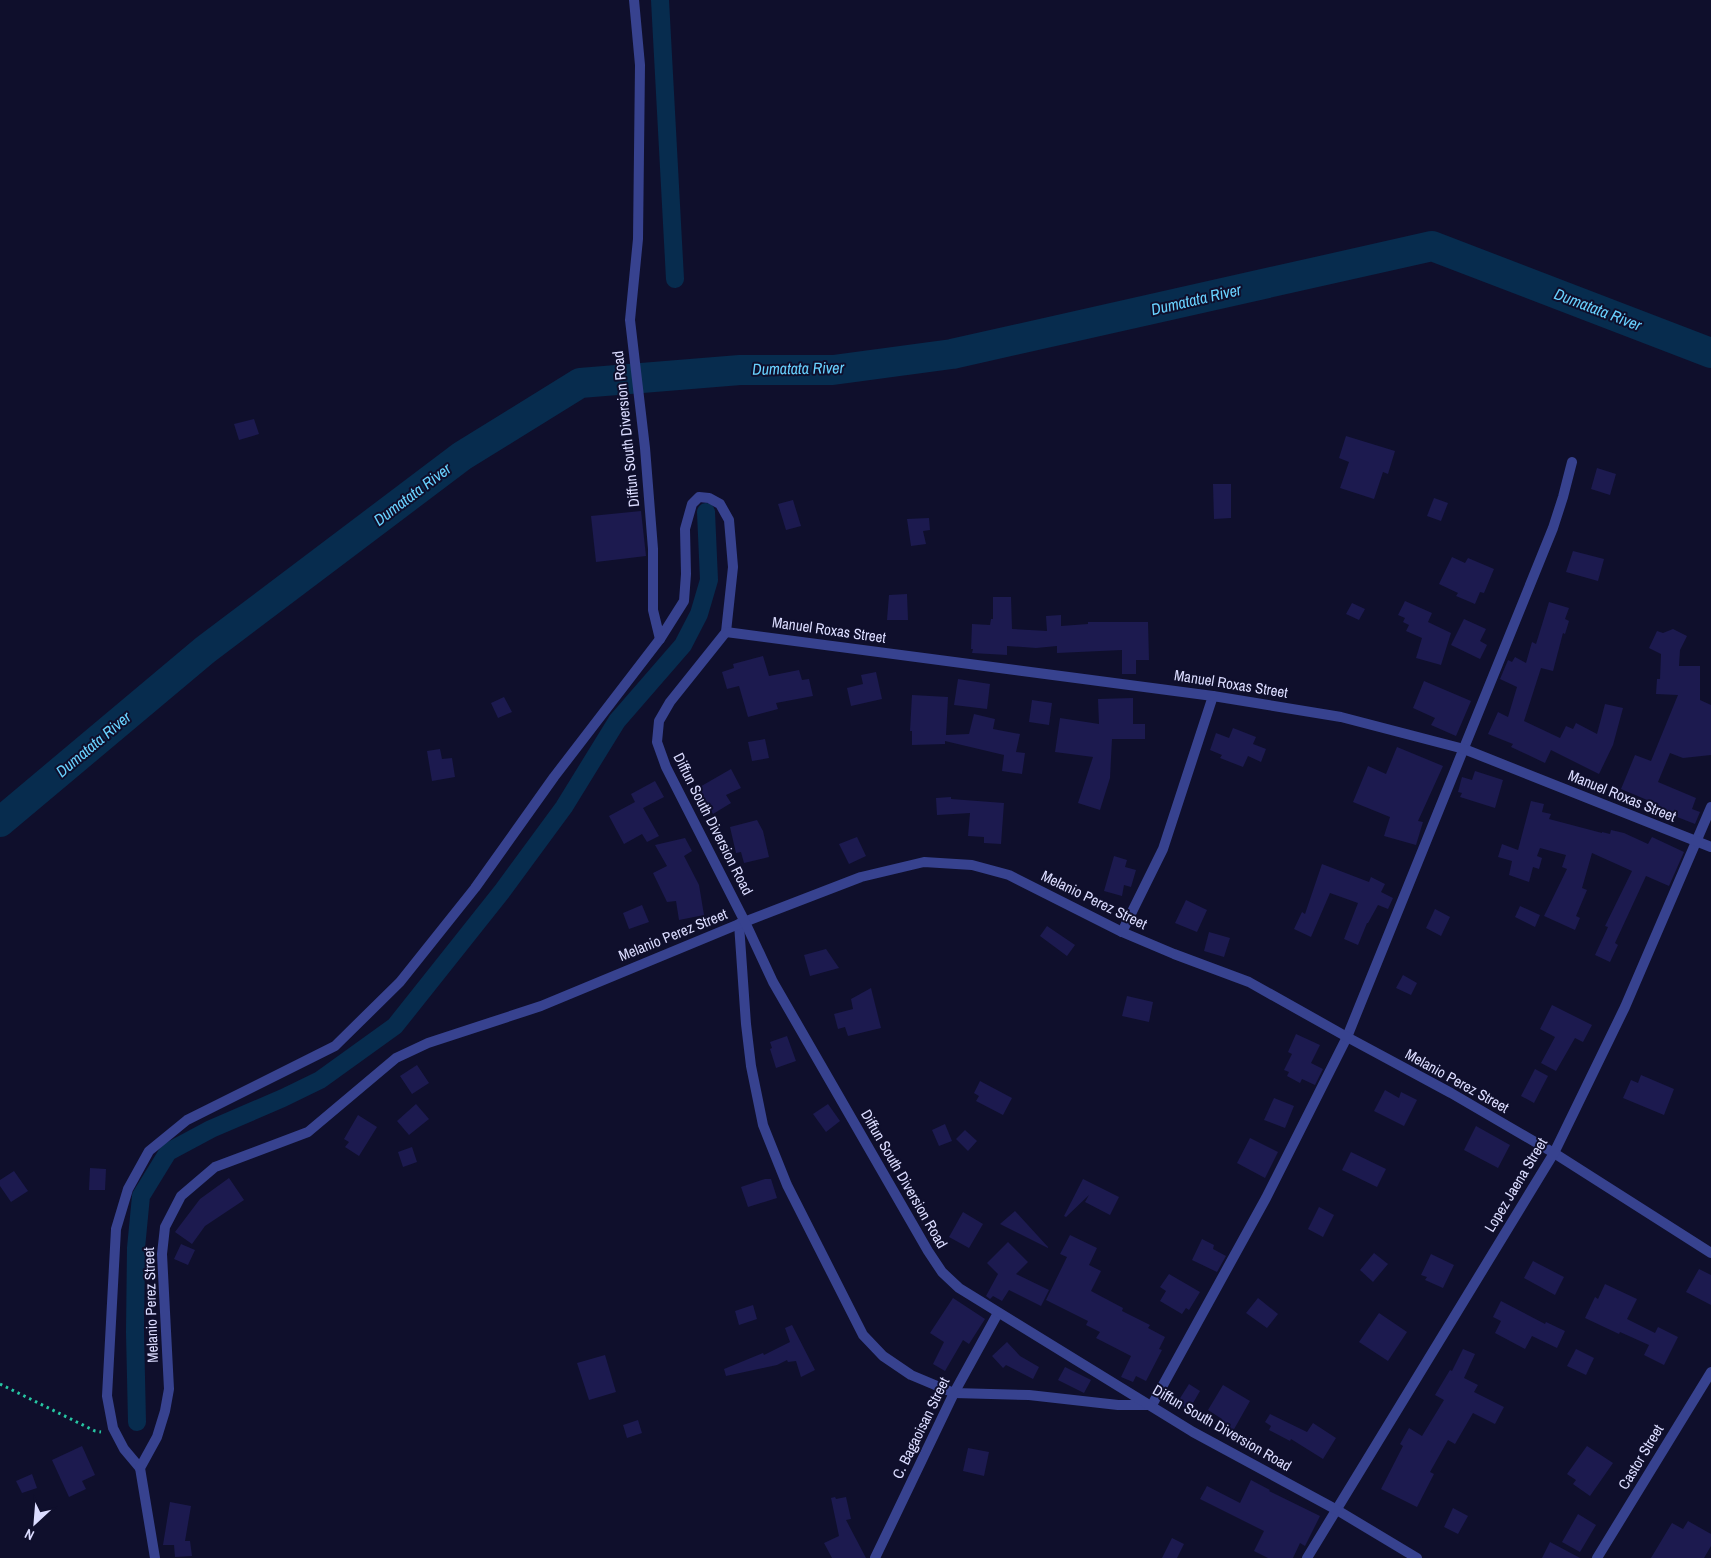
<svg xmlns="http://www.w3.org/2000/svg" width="1711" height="1558" viewBox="0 0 1711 1558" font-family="'Archivo Narrow',sans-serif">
<rect width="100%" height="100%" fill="#0f0f2c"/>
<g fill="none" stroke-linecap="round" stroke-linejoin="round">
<g stroke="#072c4e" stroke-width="18">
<polyline points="660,0 675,279"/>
<polyline points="137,1422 135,1332 136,1248 141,1196 168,1152 211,1129 283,1098 320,1080 395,1026 503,890 564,807 617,721 683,645 699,614 709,580 706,512"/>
</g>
<polyline stroke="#072c4e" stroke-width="30" points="0,822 205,650 462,456 580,383 740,370 833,370 952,354 1432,246 1711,353"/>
</g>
<g fill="#1c1a4f">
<polygon points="254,419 259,434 239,440 234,424"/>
<polygon points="1346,436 1395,451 1388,474 1383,472 1374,499 1340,488 1349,462 1339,458"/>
<polygon points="1597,468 1616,474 1610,495 1591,489"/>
<polygon points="1213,484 1231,484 1231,518 1214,519"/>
<polygon points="1434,498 1448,503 1441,521 1427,516"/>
<polygon points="793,500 801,526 786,530 778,504"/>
<polygon points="641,511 646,556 596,562 591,516"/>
<polygon points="929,518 930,530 923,531 926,544 911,546 907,519"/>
<polygon points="1573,551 1604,559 1598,581 1566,572"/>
<polygon points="1452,557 1465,563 1468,558 1494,569 1484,593 1480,592 1475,604 1456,596 1458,593 1439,584"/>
<polygon points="907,594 908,620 887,620 889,595"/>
<polygon points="993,597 1011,597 1012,629 1047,631 1046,616 1061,615 1061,626 1088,624 1088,622 1148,622 1149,660 1136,660 1136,674 1122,674 1122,650 1057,653 1057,646 1036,648 1007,646 1007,655 972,653 973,649 971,649 972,624 990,625 991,619 993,619"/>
<polygon points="1405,601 1432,613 1428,622 1451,633 1441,665 1416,658 1422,638 1406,631 1409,625 1403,622 1405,618 1398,615"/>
<polygon points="1549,602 1569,608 1565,619 1569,621 1565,634 1563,633 1553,671 1541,668 1524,721 1560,738 1566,726 1573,729 1576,723 1597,734 1605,704 1623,708 1613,745 1599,774 1551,750 1545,763 1511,747 1513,744 1488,734 1498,712 1508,717 1517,687 1500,679 1508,660 1512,662 1515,657 1526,663 1532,642 1536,644"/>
<polygon points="1352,603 1365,609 1359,620 1346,614"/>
<polygon points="1464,619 1486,629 1480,641 1487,645 1480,659 1451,645"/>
<polygon points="1673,629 1687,636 1680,650 1679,666 1700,666 1700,700 1711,705 1711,755 1683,758 1670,753 1658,782 1696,798 1692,809 1700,812 1695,824 1667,813 1667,812 1658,807 1659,805 1621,789 1635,755 1651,761 1678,695 1656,694 1657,679 1660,679 1661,654 1649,648 1657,631 1663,633"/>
<polygon points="763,656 769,676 799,670 802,680 809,679 813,696 776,703 778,709 748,717 739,686 727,689 722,672 734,668 733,664"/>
<polygon points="876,672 882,699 851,706 847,688 863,684 861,675"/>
<polygon points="958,679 990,684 987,709 954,705"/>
<polygon points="1424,681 1471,701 1456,736 1431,725 1435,718 1413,708"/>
<polygon points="912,695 948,697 946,735 969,734 974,714 995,719 993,729 1020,734 1016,752 1025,753 1022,774 1002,771 1004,755 945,741 945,744 912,745 912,731 910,731"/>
<polygon points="504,697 512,712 498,718 491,703"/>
<polygon points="1133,698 1133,724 1145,724 1145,739 1112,739 1110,778 1100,810 1078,803 1093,757 1055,752 1060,718 1099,724 1098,699"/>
<polygon points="1032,700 1052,703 1049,725 1029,722"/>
<polygon points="1233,728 1256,737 1253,744 1266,749 1261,762 1248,756 1243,767 1220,758 1222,755 1210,750 1216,733 1229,738"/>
<polygon points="765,739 769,758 752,761 748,742"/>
<polygon points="1397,747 1443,766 1418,821 1423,822 1416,845 1384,836 1390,817 1353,802 1368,766 1386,774"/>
<polygon points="440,749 442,759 452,758 455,777 432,781 427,751"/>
<polygon points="731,769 741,788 726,795 731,803 713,814 698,788"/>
<polygon points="1475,771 1503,780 1495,808 1460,797 1462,793 1458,792 1462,777 1472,780"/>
<polygon points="655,781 664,797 643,808 659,836 647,842 642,834 624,844 609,816 635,802 631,794"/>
<polygon points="951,797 951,799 1004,803 1001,844 984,843 984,837 968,836 970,813 937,815 936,798"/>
<polygon points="1531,801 1544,804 1542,812 1551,814 1549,819 1602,833 1602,832 1610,834 1611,830 1624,833 1648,844 1652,837 1684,852 1669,886 1646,876 1615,943 1618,945 1610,962 1595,955 1608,927 1605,926 1632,871 1592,853 1582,888 1587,890 1576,916 1580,918 1575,930 1544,916 1567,869 1562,867 1566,855 1540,848 1537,856 1542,858 1539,869 1533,867 1529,882 1509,875 1512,861 1498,857 1502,844 1518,850"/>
<polygon points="757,820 763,831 769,857 744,863 741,852 736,853 730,827"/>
<polygon points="857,837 866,856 849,864 839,844"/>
<polygon points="685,838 692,851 684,856 699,885 704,915 679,920 676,901 667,902 653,873 667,866 655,845"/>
<polygon points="1114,856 1127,860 1125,867 1136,870 1131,887 1124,885 1122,896 1104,891"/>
<polygon points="1322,864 1369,882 1371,877 1385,884 1381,892 1393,898 1388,909 1378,905 1368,923 1367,923 1358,945 1344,939 1358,903 1330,893 1311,937 1294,929 1302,912 1305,914"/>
<polygon points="1186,900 1207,910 1197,932 1175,923"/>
<polygon points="642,905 649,922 629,929 623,913"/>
<polygon points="1520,906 1540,915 1535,927 1515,917"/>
<polygon points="1435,909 1450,917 1441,936 1426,928"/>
<polygon points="1047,926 1075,945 1067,956 1040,936"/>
<polygon points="1209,932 1230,938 1224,957 1204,951"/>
<polygon points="826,949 839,968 810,976 804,955"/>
<polygon points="1403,975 1417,983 1411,995 1396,988"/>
<polygon points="871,988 881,1028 848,1036 845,1027 838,1029 834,1014 853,1009 851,999"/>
<polygon points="1127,996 1153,1002 1149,1022 1122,1016"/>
<polygon points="1552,1005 1592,1025 1583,1042 1575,1038 1556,1071 1541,1063 1555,1037 1540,1029"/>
<polygon points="1296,1034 1320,1045 1311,1063 1323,1069 1315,1085 1302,1079 1300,1083 1287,1076 1289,1072 1284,1070 1292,1054 1288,1052"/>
<polygon points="787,1036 796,1061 776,1068 770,1049 772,1048 770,1042"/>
<polygon points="417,1065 429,1083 412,1094 400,1076"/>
<polygon points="1535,1069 1548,1076 1534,1103 1521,1096"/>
<polygon points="1641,1075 1674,1089 1664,1115 1623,1098 1631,1080 1638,1083"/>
<polygon points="980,1081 1012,1098 1003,1115 976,1101 979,1096 974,1093"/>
<polygon points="1385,1090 1399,1098 1401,1092 1417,1100 1404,1126 1374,1111"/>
<polygon points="1274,1098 1294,1106 1285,1128 1264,1120"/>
<polygon points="416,1104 429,1119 409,1135 397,1121"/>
<polygon points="828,1104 840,1121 826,1132 813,1114"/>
<polygon points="358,1115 377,1127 359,1156 345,1147 349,1142 344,1139"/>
<polygon points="945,1124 952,1141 939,1146 932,1130"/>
<polygon points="1476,1126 1510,1145 1498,1168 1464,1150"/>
<polygon points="965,1130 977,1141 968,1151 956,1139"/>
<polygon points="1250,1138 1278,1152 1265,1178 1237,1163"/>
<polygon points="412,1147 417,1162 403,1167 398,1152"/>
<polygon points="1351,1152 1386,1169 1377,1187 1342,1170"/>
<polygon points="90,1168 106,1169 105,1190 89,1190"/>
<polygon points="14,1171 28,1191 11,1202 0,1186 0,1180"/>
<polygon points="229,1178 244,1200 205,1226 192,1244 175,1232 200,1199"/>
<polygon points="765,1179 771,1179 777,1198 748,1207 741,1187"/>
<polygon points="1083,1179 1119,1197 1110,1215 1085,1202 1089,1195 1066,1217 1064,1216"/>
<polygon points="1319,1207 1334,1215 1323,1237 1308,1229"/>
<polygon points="1015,1211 1048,1247 1048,1248 1000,1224"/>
<polygon points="963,1212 983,1224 969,1248 949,1237"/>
<polygon points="1070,1235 1097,1248 1089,1265 1101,1271 1091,1291 1123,1308 1122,1311 1150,1325 1148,1328 1165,1337 1159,1349 1162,1350 1146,1381 1136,1376 1133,1382 1121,1377 1131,1356 1096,1338 1100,1332 1086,1325 1088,1321 1046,1300 1067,1257 1060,1254"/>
<polygon points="1202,1239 1214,1245 1213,1249 1226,1256 1217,1272 1192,1260"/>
<polygon points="1008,1242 1028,1262 1016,1274 1049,1290 1041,1306 1009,1290 1002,1301 993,1296 990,1299 986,1296 998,1274 987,1263"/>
<polygon points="181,1244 195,1250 188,1265 174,1259"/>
<polygon points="1374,1253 1388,1264 1373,1282 1360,1270"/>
<polygon points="1431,1254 1454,1265 1443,1288 1425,1280 1427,1277 1421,1275"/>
<polygon points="1533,1261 1564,1277 1555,1295 1524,1278"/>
<polygon points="1699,1269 1711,1275 1711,1305 1686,1292"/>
<polygon points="1169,1274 1200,1292 1189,1310 1186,1308 1182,1314 1160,1301 1166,1291 1160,1287"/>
<polygon points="1605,1284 1637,1299 1627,1319 1655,1333 1658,1327 1678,1337 1664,1365 1644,1355 1649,1345 1620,1332 1619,1334 1585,1318 1595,1297 1598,1299"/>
<polygon points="953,1298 985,1319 969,1344 963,1340 945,1371 933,1364 944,1342 930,1333"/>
<polygon points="1258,1298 1278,1314 1267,1328 1246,1313"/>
<polygon points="1501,1301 1545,1324 1546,1322 1565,1331 1557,1348 1532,1336 1525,1349 1495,1333 1501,1321 1493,1317"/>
<polygon points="753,1305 757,1319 739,1325 735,1311"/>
<polygon points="1379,1313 1407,1332 1388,1361 1359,1342"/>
<polygon points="792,1325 815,1370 801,1377 796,1361 788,1362 787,1360 777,1365 726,1376 724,1369 763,1353 764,1355 790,1342 785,1328"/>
<polygon points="1007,1342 1020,1356 1039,1367 1033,1379 1006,1365 1003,1368 992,1356"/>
<polygon points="1463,1349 1475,1354 1464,1378 1478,1385 1474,1392 1504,1407 1495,1424 1473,1413 1455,1444 1448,1440 1430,1472 1434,1474 1417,1507 1381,1489 1403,1446 1400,1444 1409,1428 1422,1436 1444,1400 1435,1395 1450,1370 1452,1371"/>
<polygon points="1576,1349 1594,1358 1586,1375 1567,1366"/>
<polygon points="605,1355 616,1392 589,1400 577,1363"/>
<polygon points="1065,1367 1091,1380 1084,1393 1058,1380"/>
<polygon points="1189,1384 1200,1391 1189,1410 1177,1403"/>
<polygon points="1223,1385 1250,1401 1233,1431 1220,1423 1222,1419 1208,1410"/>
<polygon points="1270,1414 1307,1432 1313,1423 1336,1438 1323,1459 1291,1439 1290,1441 1269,1430 1271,1426 1265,1422"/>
<polygon points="638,1420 642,1433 627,1438 623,1425"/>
<polygon points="82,1446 95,1475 82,1481 86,1489 69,1497 52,1460"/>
<polygon points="1587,1446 1613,1463 1590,1496 1573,1484 1576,1480 1567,1474"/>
<polygon points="968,1448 989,1452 984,1476 963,1471"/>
<polygon points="32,1474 37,1488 22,1493 16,1481"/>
<polygon points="1251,1480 1270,1490 1269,1491 1320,1516 1305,1546 1300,1543 1293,1558 1268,1558 1254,1551 1264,1531 1200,1499 1207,1486 1240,1503"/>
<polygon points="835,1497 836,1499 846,1497 851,1519 846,1520 866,1558 832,1558 824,1543 839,1536 831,1498"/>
<polygon points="170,1502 191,1506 185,1541 190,1541 192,1556 175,1557 174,1545 163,1545"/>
<polygon points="1453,1508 1468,1516 1458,1534 1444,1527"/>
<polygon points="1578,1514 1596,1525 1580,1552 1562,1542"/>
<polygon points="1688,1521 1711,1534 1711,1546 1704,1558 1651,1558 1672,1523 1683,1529"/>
<polygon points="1172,1538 1184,1544 1177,1558 1162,1558"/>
<polygon points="1550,1542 1580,1558 1542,1558"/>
</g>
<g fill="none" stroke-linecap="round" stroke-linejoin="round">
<polyline stroke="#27c7a3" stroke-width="3" stroke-dasharray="2.5 4" stroke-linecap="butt" points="0,1384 95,1431 101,1432"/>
<g stroke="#37428f" stroke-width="10">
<polyline points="739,924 746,1024 751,1066 763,1125 787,1185 863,1335 883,1356 911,1375 954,1393 1029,1395 1118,1405 1152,1405 1266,1198 1347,1037 1553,528 1563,497 1572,462"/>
<polyline points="1122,932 1163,849 1213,696"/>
<polyline points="140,1468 124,1449 113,1428 107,1396 116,1229 128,1189 149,1151 187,1120 335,1046 400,982 475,888 554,777 660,639"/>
<polyline points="155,1558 140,1468 157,1437 165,1411 169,1389 162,1254 165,1227 181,1196 215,1167 308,1132 396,1058 428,1043 541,1006 739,924 861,877 924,862 972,865 1009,875 1122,932 1174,954 1249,982 1347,1037 1451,1093 1554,1153 1711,1253"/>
<polyline points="875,1558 954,1393 998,1313"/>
<polyline points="1307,1558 1554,1153 1625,1007 1711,807"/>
<polyline points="1597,1558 1711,1372"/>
</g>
<g stroke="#37428f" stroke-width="10">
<polyline points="634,0 640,65 638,239 630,320 645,448 653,549 653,610 660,639 684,601 686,574 685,529 692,504 699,497 709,498 720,504 729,520 733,567 726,632 670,702 659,721 657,742 666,767 745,922 773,982 928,1251 942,1272 959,1288 1193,1432 1337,1510 1417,1558"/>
<polyline points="726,632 1213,696 1341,717 1464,749 1711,847"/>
</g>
</g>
<g text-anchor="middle" stroke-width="4" stroke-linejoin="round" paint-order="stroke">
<g font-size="15" fill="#dbdcff" stroke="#0f0f2c">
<text transform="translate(626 429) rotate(-96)" y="5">Diffun South Diversion Road</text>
<text transform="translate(829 630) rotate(8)" y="5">Manuel Roxas Street</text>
<text transform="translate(1231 684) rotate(9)" y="5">Manuel Roxas Street</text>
<text transform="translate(1622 796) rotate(22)" y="5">Manuel Roxas Street</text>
<text transform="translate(713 824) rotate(63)" y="5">Diffun South Diversion Road</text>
<text transform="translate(1094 900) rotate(26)" y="5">Melanio Perez Street</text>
<text transform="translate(673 935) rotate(-22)" y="5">Melanio Perez Street</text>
<text transform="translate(1457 1081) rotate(29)" y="5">Melanio Perez Street</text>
<text transform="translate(904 1179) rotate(60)" y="5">Diffun South Diversion Road</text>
<text transform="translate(1516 1185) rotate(-59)" y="5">Lopez Jaena Street</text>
<text transform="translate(151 1305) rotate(-92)" y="5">Melanio Perez Street</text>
<text transform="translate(921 1428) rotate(-64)" y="5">C. Bagaoisan Street</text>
<text transform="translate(1222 1428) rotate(30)" y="5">Diffun South Diversion Road</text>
<text transform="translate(1641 1457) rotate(-59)" y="5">Castor Street</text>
</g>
<g font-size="16" font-style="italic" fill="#69d2ff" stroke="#0f0f2c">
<text transform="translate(1196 299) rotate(-13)" y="6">Dumatata River</text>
<text transform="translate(1598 309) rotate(21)" y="6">Dumatata River</text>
<text transform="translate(798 368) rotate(-1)" y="6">Dumatata River</text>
<text transform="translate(412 494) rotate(-37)" y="6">Dumatata River</text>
<text transform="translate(93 744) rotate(-40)" y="6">Dumatata River</text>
</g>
</g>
<g transform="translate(35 1523) rotate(206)" stroke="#0f0f2c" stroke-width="4" paint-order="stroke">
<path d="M0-4L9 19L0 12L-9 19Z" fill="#dbdcff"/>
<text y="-8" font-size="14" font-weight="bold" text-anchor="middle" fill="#dbdcff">N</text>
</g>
</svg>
